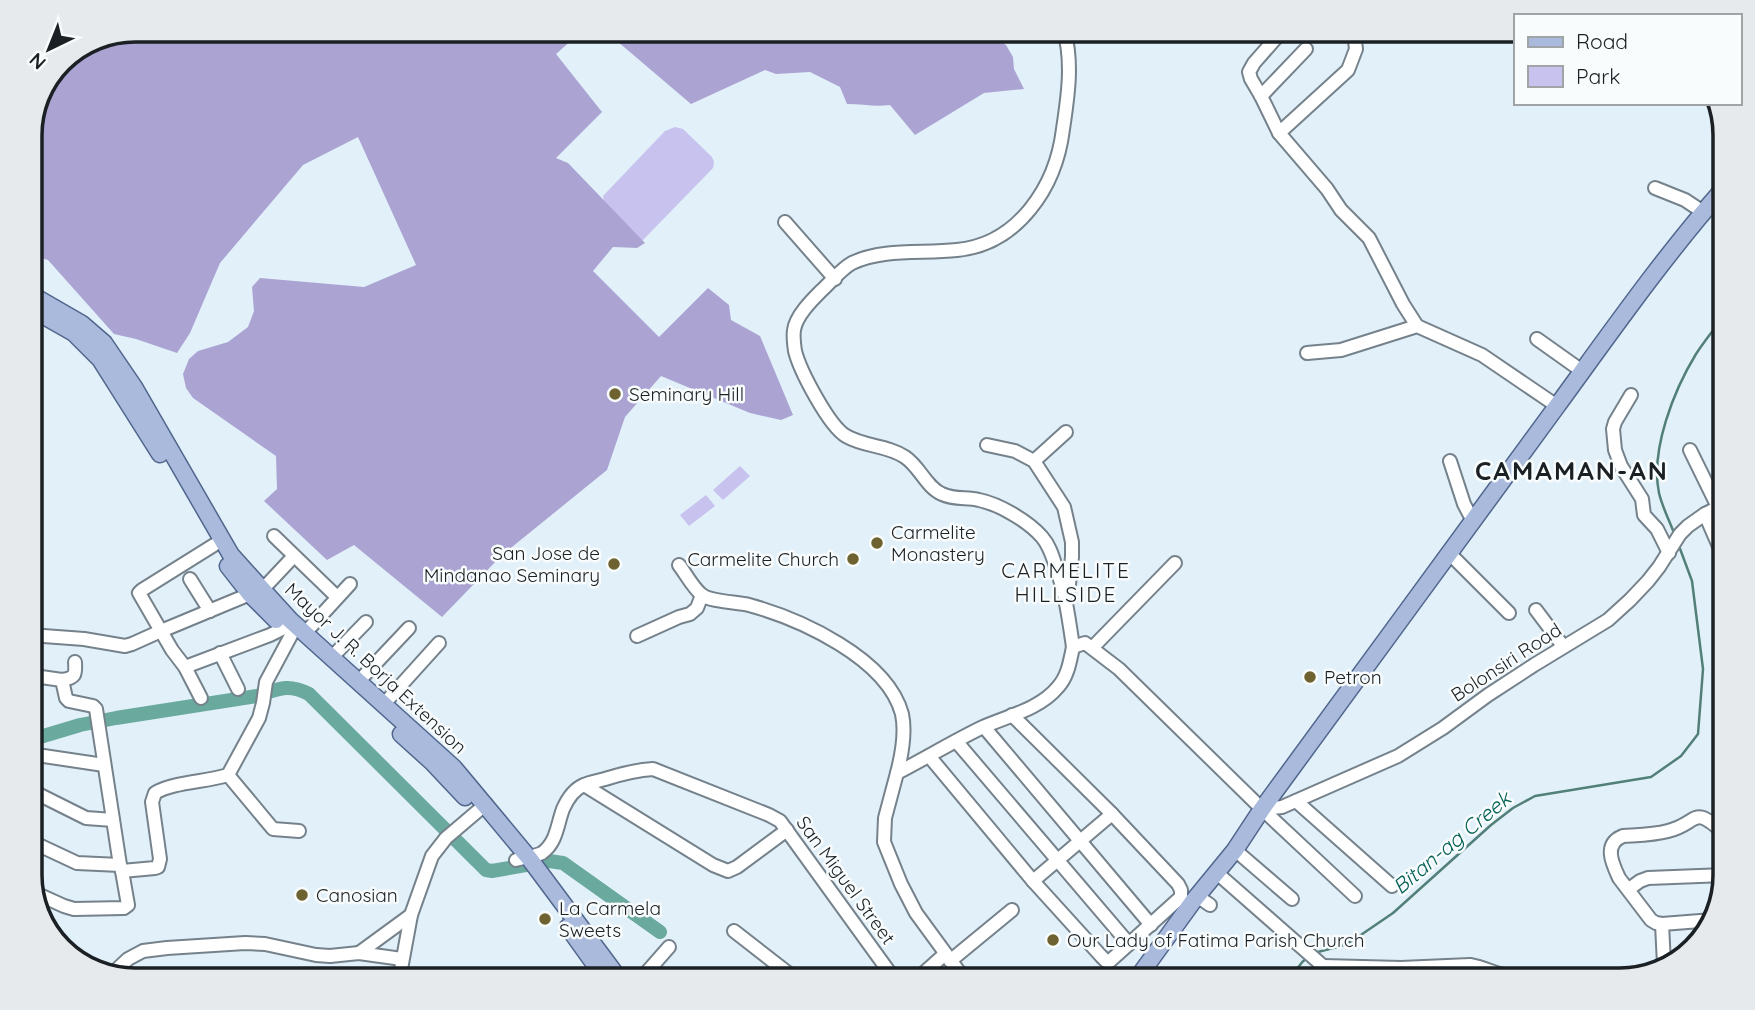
<svg xmlns="http://www.w3.org/2000/svg" width="1755" height="1010" viewBox="0 0 1755 1010" font-family="Quicksand,sans-serif">
<rect width="100%" height="100%" fill="#e2f0fa"/>
<g fill="#c8c2ef">
<polygon points="675,127 683,129 712,157 714,162 713,168 642,241 609,232 603,196 665,131"/>
<polygon points="740,466 750,476 723,500 713,490"/>
<polygon points="706,495 715,506 689,526 680,515"/>
</g>
<g fill="#aba4d3">
<polygon points="135,30 583,30 556,54 602,112 556,158 568,163 645,243 637,248 613,247 593,271 659,337 708,288 729,305 731,320 760,336 793,415 781,420 750,413 661,376 625,417 607,470 501,556 442,617 354,545 327,560 264,501 277,489 276,456 193,398 186,388 183,374 189,359 198,351 228,342 248,327 254,311 252,287 260,278 364,287 416,265 358,137 303,165 220,263 190,333 177,353 136,339 114,334 48,260 30,255 30,128 61,60"/>
<path d="M604,30H983L1006,45L1013,57L1014,69L1024,89L984,93L915,135L890,105C875,107 862,104 847,104L840,87L810,72L776,74L765,70L691,104Z"/>
</g>
<g fill="none" stroke-linecap="round" stroke-linejoin="round">
<g stroke="#528078" stroke-width="2.5">
<path d="M1674,533C1669,520 1662,506 1659,493C1650,450 1674,390 1696,354C1705,340 1715,328 1725,315"/>
<polyline points="1314,953 1341,946 1352,941 1393,913 1491,825 1513,808 1535,796 1651,777 1681,756 1698,734 1703,669 1692,581 1679,546"/>
<path d="M1293,980C1295,970 1300,963 1308,957"/>
</g>
<path stroke="#6aa99d" stroke-width="14" d="M30,740L80,725L116,718L257,696C278,689 288,683 309,694L486,870L492,871L549,861L563,863L660,932"/>
<defs>
<g id="minor">
<path d="M1064,30C1073,62 1068,96 1063,129C1056,187 1018,244 957,250C922,254 884,248 852,263C841,269 830,283 821,291C811,301 796,316 794,330C793,336 794,344 795,351C800,371 829,426 846,436C865,447 887,445 905,457C920,467 926,487 942,494C954,500 967,497 979,500C999,504 1028,521 1042,537C1050,546 1053,558 1057,570C1066,596 1069,620 1073,647"/>
<polyline points="1283,30 1254,63 1249,72 1251,79 1261,96 1279,133 1327,189 1341,210 1369,238 1403,304 1417,326"/>
<polyline points="1261,96 1306,49"/>
<polyline points="1279,133 1348,70 1356,49 1354,34 1351,30"/>
<polyline points="1655,188 1685,200 1703,212"/>
<polyline points="785,222 835,279"/>
<polyline points="1537,339 1582,371"/>
<polyline points="1307,353 1341,350 1417,326 1482,355 1557,406"/>
<polyline points="1631,395 1615,422 1613,429 1615,450 1621,466 1642,499 1644,515 1657,529 1669,553"/>
<polyline points="987,445 1015,451 1034,461 1064,507 1072,542 1072,557 1068,593"/>
<polyline points="1690,450 1718,507"/>
<polyline points="1034,461 1066,432"/>
<polyline points="1450,461 1464,504 1473,521"/>
<polyline points="1705,514 1725,560"/>
<polyline points="274,536 337,597"/>
<polyline points="1450,554 1509,613"/>
<path d="M679,565C686,574 693,588 702,595C711,602 738,602 749,605C800,619 887,658 902,714C906,733 902,754 897,773"/>
<polyline points="190,579 210,611"/>
<polyline points="262,590 294,556"/>
<polyline points="1536,610 1563,646"/>
<polyline points="305,633 350,584"/>
<polyline points="30,635 84,639 125,646 132,644 161,631 250,594"/>
<polyline points="637,636 679,617 690,614 697,608 702,595"/>
<polyline points="1093,647 1175,563"/>
<polyline points="220,653 238,689"/>
<polyline points="332,657 366,622"/>
<polyline points="185,667 270,635 284,628 290,620"/>
<path d="M62,680C75,678 76,675 75,662"/>
<polyline points="358,682 409,628"/>
<polyline points="30,685 41,677 62,680 66,698 69,701 93,706 96,709 120,865"/>
<polyline points="201,698 185,667 172,650 139,593 142,590 214,545"/>
<polyline points="383,705 439,643"/>
<polyline points="984,727 1151,925"/>
<polyline points="956,741 1129,944"/>
<polyline points="30,754 104,765"/>
<polyline points="929,756 1033,881 1101,956 1106,961 1110,961 1181,897 1181,890 1178,884 1112,814 1012,715"/>
<polyline points="228,775 273,829 299,831"/>
<polyline points="584,785 713,865 728,871 737,867 787,830"/>
<polyline points="30,790 86,818 113,820"/>
<polyline points="1296,801 1392,886"/>
<polyline points="1262,809 1282,807 1398,756 1443,728 1488,695 1534,665 1608,620 1630,600 1648,581 1659,567 1680,534 1688,526 1705,514 1725,504"/>
<path d="M30,841L77,863L120,865L122,871L155,868L158,867L160,859L152,802L155,793C173,782 206,782 228,775L259,718L263,703L266,682L296,626"/>
<polyline points="1235,850 1292,899"/>
<path d="M516,860C524,857 537,856 542,853C557,842 557,825 563,809C567,800 574,789 584,785C590,782 598,781 605,779C621,774 636,770 653,769L769,815L780,821L895,980"/>
<polyline points="1217,873 1323,966"/>
<polyline points="1033,881 1112,814"/>
<polyline points="1629,889 1640,881 1648,878 1725,875"/>
<polyline points="33,892 64,906 74,909 124,908 128,905 122,871"/>
<polyline points="1194,900 1200,898 1210,905"/>
<path d="M1713,920L1662,924L1656,923L1651,920L1619,878C1612,863 1603,844 1623,836C1638,835 1653,835 1668,831C1700,823 1691,803 1725,834"/>
<polyline points="1662,924 1664,964"/>
<polyline points="734,931 797,980"/>
<polyline points="359,953 411,915"/>
<polyline points="950,961 1012,910"/>
<path d="M1323,966L1401,968L1470,965C1487,968 1501,977 1518,978C1549,981 1581,978 1612,978L1622,980"/>
<polyline points="112,974 128,959 143,951 167,948 245,943 265,944 316,955 330,956 359,953 402,959"/>
<polyline points="399,980 411,915 432,856 446,838 486,804"/>
<polyline points="640,980 669,947"/>
<polyline points="916,980 945,954"/>
<path d="M965,980L916,913L901,884L884,842L885,818L897,773C926,758 954,741 983,727C1008,716 1040,709 1058,687C1068,676 1070,661 1073,647L1085,643L1119,669L1262,809L1355,896"/>
</g>
<g id="major">
<polyline points="30,294 82,324 104,343 134,387 231,555 290,620 454,768 529,858 620,980"/>
<polyline points="30,308 74,333 100,359 160,454"/>
<polyline points="228,566 250,594 276,620"/>
<polyline points="401,734 432,762 465,797"/>
<polyline points="568,927 606,980"/>
<path d="M1136,980L1194,900L1235,850L1262,809C1360,674 1459,541 1557,406C1611,332 1664,256 1725,187"/>
</g>
</defs>
<use href="#minor" stroke="#75828b" stroke-width="16"/>
<use href="#major" stroke="#51668c" stroke-width="19"/>
<use href="#minor" stroke="#fff" stroke-width="12"/>
<use href="#major" stroke="#a9badc" stroke-width="16"/>
</g>
<g fill="#6e6330" stroke="#f9fcfd" stroke-width="2.5">
<circle cx="615" cy="394" r="7"/>
<circle cx="877" cy="543" r="7"/>
<circle cx="853" cy="559" r="7"/>
<circle cx="614" cy="564" r="7"/>
<circle cx="1310" cy="677" r="7"/>
<circle cx="302" cy="895" r="7"/>
<circle cx="545" cy="919" r="7"/>
<circle cx="1053" cy="940" r="7"/>
</g>
<g text-anchor="middle" stroke-width="5" stroke-linejoin="round" paint-order="stroke">
<g font-size="19" fill="#1a2023" stroke="#f9fcfd" text-anchor="start">
<text x="629" y="401">Seminary Hill</text>
<text x="891" y="539">Carmelite<tspan x="891" dy="22">Monastery</tspan></text>
<text x="600" y="560" text-anchor="end">San Jose de<tspan x="600" dy="22">Mindanao Seminary</tspan></text>
<text x="839" y="566" text-anchor="end">Carmelite Church</text>
<text x="1324" y="684">Petron</text>
<text x="316" y="902">Canosian</text>
<text x="559" y="915">La Carmela<tspan x="559" dy="22">Sweets</tspan></text>
<text x="1067" y="947">Our Lady of Fatima Parish Church</text>
</g>
<g font-size="19" fill="#1a2023" stroke="#f9fcfd">
<text transform="translate(1506 662) rotate(-33)" y="7">Bolonsiri Road</text>
<text transform="translate(376 668) rotate(43)" y="7">Mayor J. R. Borja Extension</text>
<text transform="translate(846 880) rotate(54)" y="7">San Miguel Street</text>
</g>
<g font-size="21" letter-spacing="2" fill="#1a2023" stroke="#f9fcfd">
<text x="1066" y="578">CARMELITE<tspan x="1066" dy="24">HILLSIDE</tspan></text>
</g>
<g font-size="21" font-style="italic" fill="#026054" stroke="#f9fcfd">
<text transform="translate(1452 843) rotate(-40)" y="7">Bitan-ag Creek</text>
</g>
<g font-size="26" font-weight="bold" letter-spacing="2" fill="#1a2023" stroke="#f9fcfd">
<text x="1572" y="480">CAMAMAN-AN</text>
</g>
</g>
<path d="M0 0H1755V1010H0ZM135 42H1620A93 93 0 0 1 1713 135V875A93 93 0 0 1 1620 968H135A93 93 0 0 1 42 875V135A93 93 0 0 1 135 42Z" fill="#e7eaec" fill-rule="evenodd"/>
<path fill="none" stroke="#1a2023" stroke-width="3.5" d="M135 42H1620A93 93 0 0 1 1713 135V875A93 93 0 0 1 1620 968H135A93 93 0 0 1 42 875V135A93 93 0 0 1 135 42Z"/>
<rect x="1514" y="14" width="228" height="91" fill="#f9fcfd" stroke="#a0a4a6" stroke-width="2"/>
<rect x="1528" y="37" width="35" height="10" fill="#a9badc" stroke="#a0a4a6" stroke-width="2"/>
<text x="1576" y="49" font-size="21" fill="#1a2023">Road</text>
<rect x="1528" y="66" width="35" height="21" fill="#c8c2ef" stroke="#a0a4a6" stroke-width="2"/>
<text x="1576" y="84" font-size="21" fill="#1a2023">Park</text>
<g transform="translate(49 49) rotate(223)" stroke="#f9fcfd" stroke-width="5" paint-order="stroke">
<path d="M0-5L12 26L0 18L-12 26Z" fill="#1a2023"/>
<text y="-10" font-size="19" font-weight="bold" text-anchor="middle" fill="#1a2023">N</text>
</g>
</svg>
